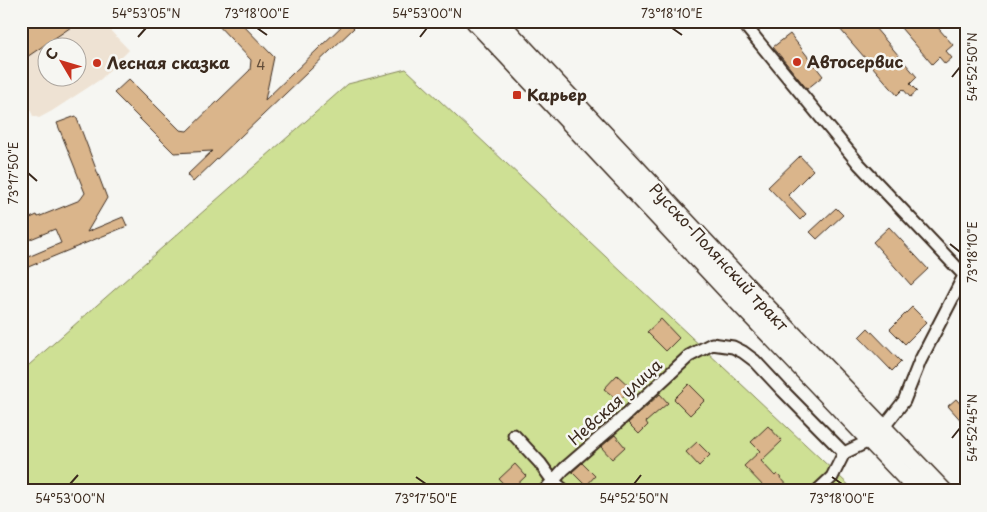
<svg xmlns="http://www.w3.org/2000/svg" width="987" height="512" viewBox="0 0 987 512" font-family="'Playpen Sans',sans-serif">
<rect width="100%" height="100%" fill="#f6f6f2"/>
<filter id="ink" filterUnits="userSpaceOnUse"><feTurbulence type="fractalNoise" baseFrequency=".02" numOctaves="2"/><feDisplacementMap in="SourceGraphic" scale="10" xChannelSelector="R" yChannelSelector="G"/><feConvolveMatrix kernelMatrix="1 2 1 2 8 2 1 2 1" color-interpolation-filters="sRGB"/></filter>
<g filter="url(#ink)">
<path fill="#eee2d3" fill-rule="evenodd" d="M21,21H98L101,25H105L129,50L101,79L52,111L39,118L33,116L21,90ZM48,48H78V78H48Z"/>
<polygon fill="#cee094" stroke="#848559" points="406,69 855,491 21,491 21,372 348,84"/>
<g fill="#dab58b" stroke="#3b2a1e">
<polygon points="21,21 80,21 21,61"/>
<polygon points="214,21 239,21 274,57 265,100 347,21 354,28 193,182 187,175 212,151 174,153 114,93 129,79 180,130 187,131 250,70 251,60"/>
<polygon points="833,21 869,21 917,77 910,84 917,91 910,97 903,89 897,95"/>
<polygon points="895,21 932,21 953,45 946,51 952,58 945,64 939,57 932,64"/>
<polygon points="790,34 823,76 807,89 773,47"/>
<polygon points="76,116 107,198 87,232 123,217 127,226 21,270 21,260 61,243 55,229 21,243 21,222 37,215 38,217 80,200 85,193 57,123"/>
<polygon points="800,156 813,170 788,195 806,214 800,220 768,187"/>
<polygon points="836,208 843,215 817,239 810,232"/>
<polygon points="889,227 928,269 911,285 873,242"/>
<polygon points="912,307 927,322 905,344 890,329"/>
<polygon points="661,319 679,338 666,351 647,332"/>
<polygon points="868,328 901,362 892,371 859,337"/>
<polygon points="617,375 631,388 619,401 604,389"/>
<polygon points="689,384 705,400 690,415 674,399"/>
<polygon points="660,394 668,403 646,422 648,425 639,434 628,423"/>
<polygon points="956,399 966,410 966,426 948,406"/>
<polygon points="768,426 782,441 761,461 775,476 777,474 793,491 768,491 744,466 760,451 751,442"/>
<polygon points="615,435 625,447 612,459 601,447"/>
<polygon points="697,442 710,455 699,466 686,452"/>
<polygon points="582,463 595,476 586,486 572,472"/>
<polygon points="515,464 526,476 510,491 499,479"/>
</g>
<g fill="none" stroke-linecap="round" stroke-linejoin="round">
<defs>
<g id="street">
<polyline points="743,21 748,29 859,164 964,275"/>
<polyline points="514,435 540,463 553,481 565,491"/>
<polyline points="844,453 871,440 883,428 904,401 920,361 966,272"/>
<polyline points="544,491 564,469 617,423 689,356 712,344 733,347 743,352 755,361 783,391 844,453"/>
<polyline points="817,491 832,477 844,453"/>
</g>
<g id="primary">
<polyline points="475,21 732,295 919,491"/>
<polyline points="498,21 744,284 943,491"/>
</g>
</defs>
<use href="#street" stroke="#3b2a1e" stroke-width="15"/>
<use href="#primary" stroke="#3b2a1e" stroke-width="21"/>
<use href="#street" stroke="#f6f6f2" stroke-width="11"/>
<use href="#primary" stroke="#f6f6f2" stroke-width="18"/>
</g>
</g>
<path fill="none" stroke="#3b2a1e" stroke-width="2" d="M257,28L267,35M672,28L682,35M138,37L146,28M420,37L427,28M952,77L960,67M28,173L37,181M950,244L960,252M952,438L960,428M416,477L426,484M832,477L842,484M70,484L78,475M634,484L641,475"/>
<g fill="#c8321e" stroke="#f6f6f2" stroke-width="2">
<circle cx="797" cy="62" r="5"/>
<circle cx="97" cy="63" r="5"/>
<rect x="512" y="90" width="10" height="10" rx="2.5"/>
</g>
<g text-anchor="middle" stroke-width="5" stroke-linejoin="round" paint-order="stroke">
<g font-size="14" fill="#634d39">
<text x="261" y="70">4</text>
</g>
<g font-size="16" font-weight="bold" fill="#3b2a1e" stroke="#f6f6f2" text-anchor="start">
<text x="807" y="68">Автосервис</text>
<text x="107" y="69">Лесная сказка</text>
<text x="527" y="101">Карьер</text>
</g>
<g font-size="16" fill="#3b2a1e" stroke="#f6f6f2">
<text transform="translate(719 257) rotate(47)" y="6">Русско-Полянский тракт</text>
<text transform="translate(615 402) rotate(-42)" y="6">Невская улица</text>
</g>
</g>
<rect width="987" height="512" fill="none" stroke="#f6f6f2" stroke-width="55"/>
<g transform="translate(62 62) rotate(308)"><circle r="24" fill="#f6f6f2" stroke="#aba49d"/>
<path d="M0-4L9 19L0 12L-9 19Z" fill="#c8321e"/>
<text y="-8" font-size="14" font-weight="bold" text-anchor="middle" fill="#3b2a1e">С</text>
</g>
<rect x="28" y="28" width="932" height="456" fill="none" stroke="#3b2a1e" stroke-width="2"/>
<g font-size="12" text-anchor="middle" fill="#3b2a1e">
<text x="146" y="18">54°53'05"N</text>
<text x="257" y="18">73°18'00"E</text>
<text x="427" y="18">54°53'00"N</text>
<text x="672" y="18">73°18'10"E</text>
<text transform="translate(973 67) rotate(-90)" y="4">54°52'50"N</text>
<text transform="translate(14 173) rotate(-90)" y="4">73°17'50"E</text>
<text transform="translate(973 252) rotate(-90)" y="4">73°18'10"E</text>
<text transform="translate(973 428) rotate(-90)" y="4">54°52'45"N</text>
<text x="70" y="503">54°53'00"N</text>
<text x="426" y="503">73°17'50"E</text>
<text x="634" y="503">54°52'50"N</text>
<text x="842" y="503">73°18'00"E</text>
</g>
</svg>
